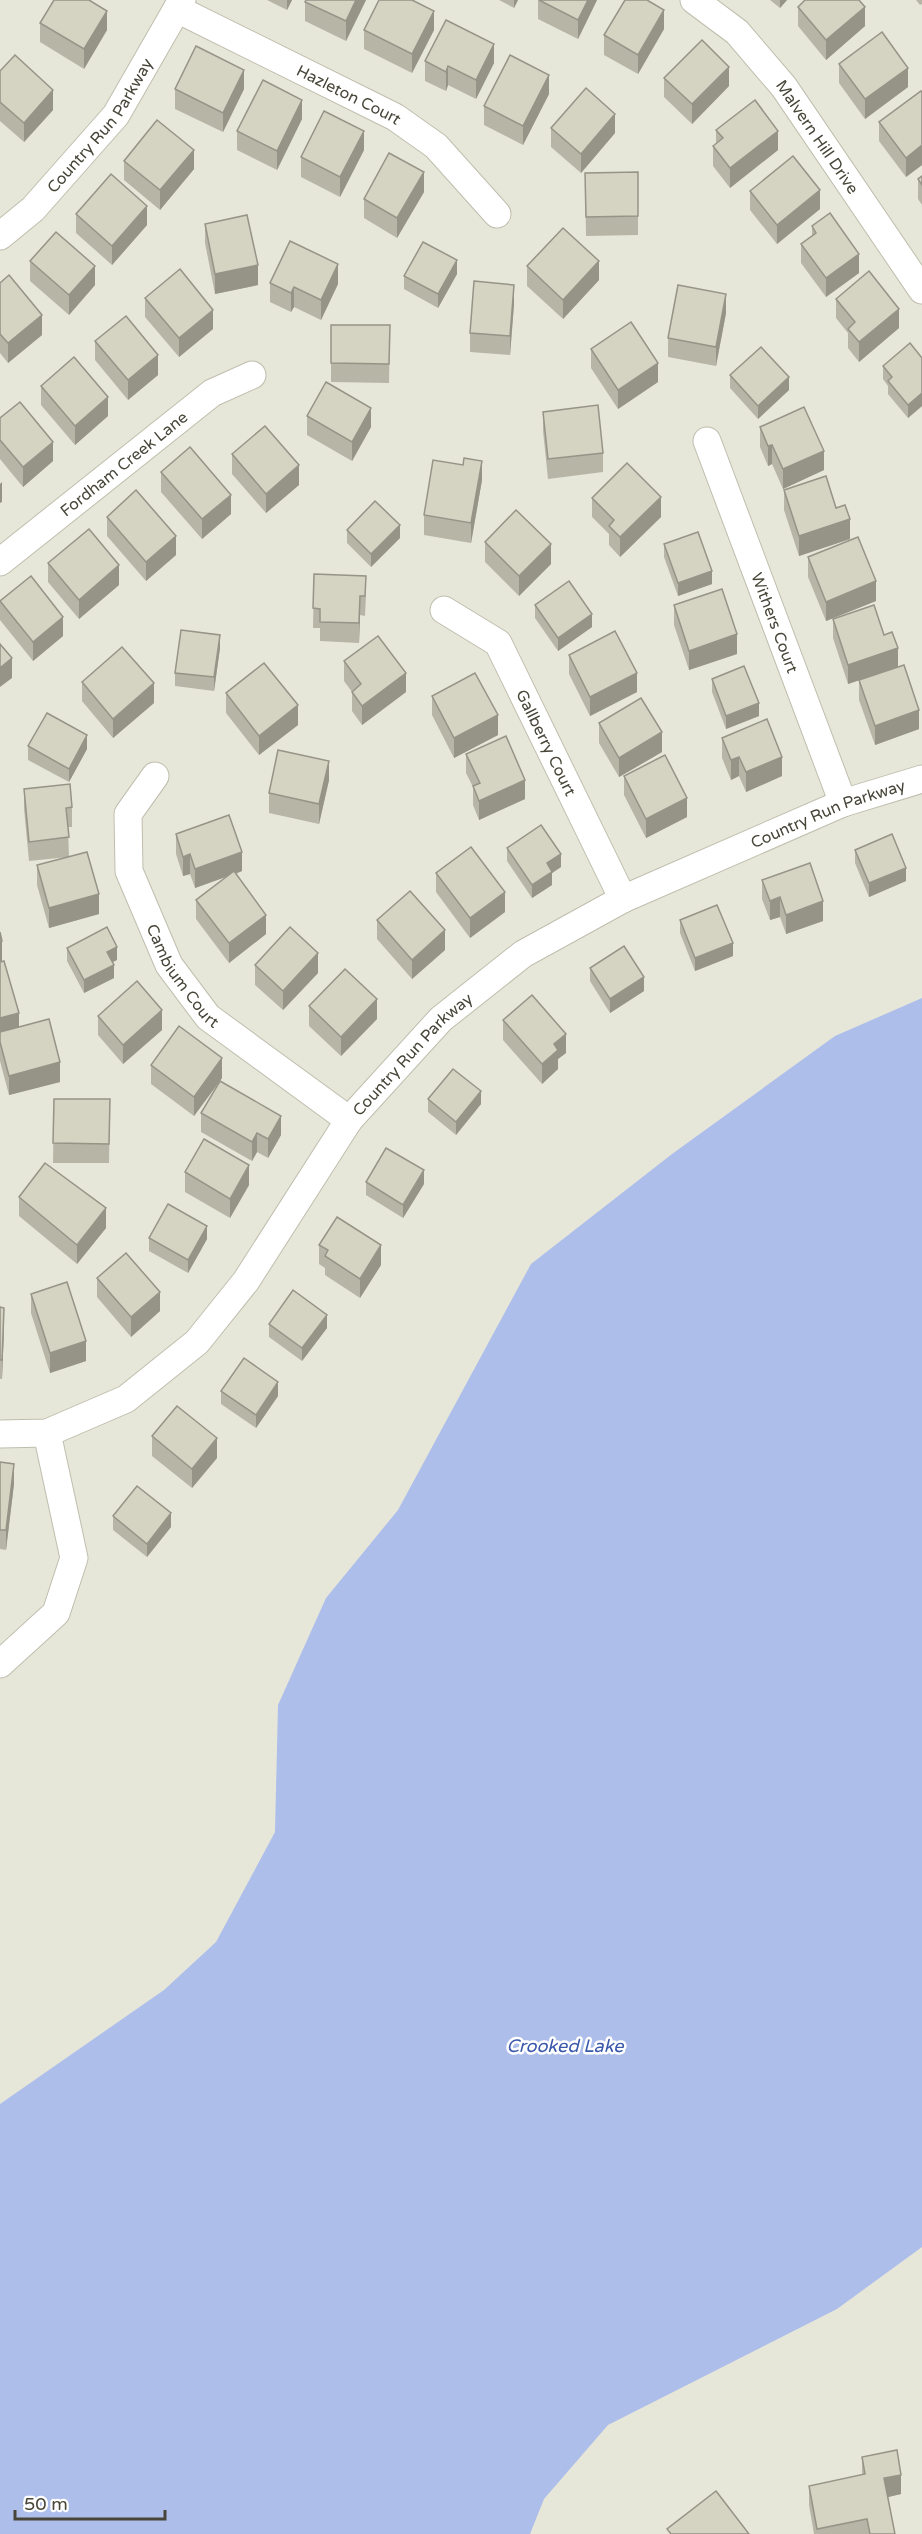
<svg xmlns="http://www.w3.org/2000/svg" width="922" height="2534" viewBox="0 0 922 2534" font-family="'Varela Round',sans-serif">
<rect width="100%" height="100%" fill="#f4f4eb"/>
<rect fill="#e7e7d9" x="0" y="0" width="922" height="2534"/>
<polygon fill="#adbeeb" points="922,998 922,2247 837,2309 608,2425 544,2499 530,2534 0,2534 0,2104 164,1990 216,1942 275,1832 278,1705 326,1598 398,1510 531,1264 672,1154 835,1036"/>
<g fill="none" stroke-linecap="round" stroke-linejoin="round">
<defs>
<g id="minor">
<path id="s1" d="M694,0L737,32L784,87L922,290"/>
<path id="s2" d="M177,9L395,117L436,146L497,214"/>
<path id="s3" d="M0,236L33,209L116,115L182,0"/>
<path id="s4" d="M707,441L843,803"/>
<path id="s5" d="M0,562L212,393L252,375"/>
<path id="s6" d="M444,610L498,643L623,899"/>
<path id="s7" d="M155,776L128,814L129,871L169,965L208,1017L349,1120"/>
<path id="s8" d="M0,1434L47,1433L126,1399L197,1342L246,1281L349,1120L441,1019L523,954L623,899L843,803L922,779"/>
<polyline points="0,1664 56,1613 74,1558 47,1433"/>
</g>
</defs>
<use href="#minor" stroke="#bfbeae" stroke-width="29"/>
<use href="#minor" stroke="#fff" stroke-width="27"/>
</g>
<g fill="#b7b5a6">
<polygon points="267,0 292,0 287,10"/>
<polygon points="306,0 366,0 346,41 305,21 305,2"/>
<polygon points="499,0 518,0 514,8"/>
<polygon points="538,0 597,0 578,39 538,19"/>
<polygon points="770,0 787,0 780,8"/>
<polygon points="916,0 922,0 922,4 920,5"/>
<polygon points="798,7 865,26 826,60 798,26"/>
<polygon points="40,23 107,30 84,69 40,42"/>
<polygon points="664,29 638,74 604,55 604,35"/>
<polygon points="364,30 434,30 412,73 364,49"/>
<polygon points="425,61 494,63 476,99 448,85 446,91 425,81"/>
<polygon points="839,64 908,87 865,119 839,83"/>
<polygon points="0,71 53,110 24,142 0,121"/>
<polygon points="664,78 729,86 692,124 664,97"/>
<polygon points="175,89 244,89 223,132 175,109"/>
<polygon points="922,93 922,165 906,177 879,141 879,122"/>
<polygon points="549,94 523,145 484,125 484,106"/>
<polygon points="302,119 277,170 237,150 237,131"/>
<polygon points="551,128 615,133 581,173 551,147"/>
<polygon points="716,130 778,150 730,188 713,166 713,146 716,144"/>
<polygon points="364,150 340,197 301,177 301,157"/>
<polygon points="124,161 194,169 160,210 124,180"/>
<polygon points="638,172 638,235 586,236 585,173"/>
<polygon points="922,176 922,205 918,199 918,179"/>
<polygon points="750,191 820,209 777,244 750,210"/>
<polygon points="424,192 397,238 364,218 364,199"/>
<polygon points="76,214 147,225 112,265 76,233"/>
<polygon points="205,224 258,285 215,294 205,243"/>
<polygon points="812,226 859,273 826,297 801,263 801,244 812,236"/>
<polygon points="30,261 95,285 69,315 30,281"/>
<polygon points="527,266 599,280 563,319 527,286"/>
<polygon points="457,274 438,308 404,289 404,276"/>
<polygon points="0,283 42,335 8,363 0,353"/>
<polygon points="270,283 338,284 321,320 294,307 291,312 270,302"/>
<polygon points="145,298 213,329 179,357 145,317"/>
<polygon points="836,299 899,328 859,362 848,348 848,333 836,318"/>
<polygon points="514,304 510,355 470,352 470,333"/>
<polygon points="726,313 716,366 668,357 668,338"/>
<polygon points="331,325 390,325 389,383 331,382"/>
<polygon points="95,341 158,375 128,400 95,360"/>
<polygon points="591,349 658,382 618,409 591,368"/>
<polygon points="922,358 922,406 908,418 888,394 888,386 883,379 883,366"/>
<polygon points="730,375 789,390 758,419 730,388"/>
<polygon points="41,386 108,416 75,445 41,405"/>
<polygon points="543,412 603,453 603,472 548,479 543,431"/>
<polygon points="307,416 371,427 352,461 307,435"/>
<polygon points="0,418 53,461 23,487 0,459"/>
<polygon points="760,427 824,470 783,489 772,464 768,466 760,447"/>
<polygon points="232,454 299,485 266,513 232,474"/>
<polygon points="161,472 231,514 202,539 161,492"/>
<polygon points="482,480 471,543 424,535 424,515"/>
<polygon points="784,490 836,508 850,539 799,556 784,510"/>
<polygon points="592,498 661,517 620,557 609,545 609,534 592,517"/>
<polygon points="107,517 176,555 146,581 107,536"/>
<polygon points="347,530 400,538 371,567 347,543"/>
<polygon points="485,542 551,564 519,596 485,562"/>
<polygon points="664,544 712,584 678,596 664,557"/>
<polygon points="808,557 876,601 826,621 808,577"/>
<polygon points="48,563 119,585 79,619 48,582"/>
<polygon points="314,574 366,595 365,616 360,615 359,643 320,641 320,628 313,628"/>
<polygon points="0,601 63,636 33,661 0,620"/>
<polygon points="535,605 592,627 558,651 535,618"/>
<polygon points="674,605 737,654 689,670 674,625"/>
<polygon points="833,619 884,635 898,667 848,684 833,638"/>
<polygon points="220,648 214,691 175,686 175,673"/>
<polygon points="569,655 637,692 590,716 569,674"/>
<polygon points="344,661 406,692 362,725 352,711 352,692 344,681"/>
<polygon points="712,679 759,716 726,729 712,692"/>
<polygon points="859,680 919,729 875,745 859,700"/>
<polygon points="82,682 154,703 113,738 82,701"/>
<polygon points="226,693 298,725 259,755 226,713"/>
<polygon points="432,696 498,735 454,758 432,715"/>
<polygon points="599,723 662,752 619,777 599,743"/>
<polygon points="722,738 782,776 746,792 739,776 731,780 722,758"/>
<polygon points="28,746 87,749 69,782 28,760"/>
<polygon points="466,754 525,799 479,820 473,805 473,787 466,773"/>
<polygon points="624,776 687,817 646,838 624,795"/>
<polygon points="329,780 319,824 269,813 269,793"/>
<polygon points="24,789 72,807 72,827 68,827 69,857 99,914 49,928 37,885 37,865 68,857 29,861 24,809"/>
<polygon points="176,834 242,871 236,874 266,934 229,963 196,919 196,900 226,877 195,888 190,874 183,876 176,854"/>
<polygon points="507,848 561,867 552,873 552,885 532,898 507,861"/>
<polygon points="855,850 906,881 869,897 855,863"/>
<polygon points="436,873 505,912 470,938 436,892"/>
<polygon points="762,880 823,921 786,934 780,917 770,920 762,899"/>
<polygon points="377,920 445,950 412,979 377,939"/>
<polygon points="680,920 733,956 695,971 680,933"/>
<polygon points="67,948 117,960 112,962 114,978 84,993 67,961"/>
<polygon points="0,962 19,1027 60,1082 9,1095 0,1061"/>
<polygon points="255,965 318,973 283,1010 255,985"/>
<polygon points="590,968 644,991 610,1013 590,981"/>
<polygon points="309,1006 377,1019 341,1056 309,1026"/>
<polygon points="98,1016 162,1030 123,1064 98,1035"/>
<polygon points="503,1020 566,1053 558,1059 558,1069 542,1084 503,1040"/>
<polygon points="151,1065 222,1078 194,1116 151,1084"/>
<polygon points="54,1099 110,1099 109,1163 53,1163"/>
<polygon points="428,1099 481,1104 456,1135 428,1112"/>
<polygon points="201,1113 281,1135 268,1158 257,1152 252,1161 201,1132"/>
<polygon points="185,1172 249,1185 230,1218 185,1192"/>
<polygon points="366,1182 424,1184 403,1218 366,1195"/>
<polygon points="19,1197 106,1228 77,1264 19,1216"/>
<polygon points="149,1238 207,1239 188,1273 149,1251"/>
<polygon points="319,1245 381,1265 360,1298 325,1275 325,1268 319,1264"/>
<polygon points="97,1278 160,1311 131,1337 97,1297"/>
<polygon points="31,1294 86,1361 50,1373 31,1313"/>
<polygon points="0,1307 4,1327 2,1379 0,1379"/>
<polygon points="269,1324 327,1328 302,1361 269,1337"/>
<polygon points="221,1391 278,1396 256,1428 221,1404"/>
<polygon points="152,1436 217,1458 192,1488 152,1456"/>
<polygon points="0,1462 14,1484 6,1550 0,1549"/>
<polygon points="113,1516 171,1527 147,1557 113,1530"/>
<polygon points="862,2457 901,2494 888,2497 895,2534 814,2534 809,2505 809,2486 862,2475"/>
</g>
<g fill="#959487">
<polygon points="287,0 292,0 287,10"/>
<polygon points="356,0 366,0 346,41 346,21"/>
<polygon points="514,0 518,0 514,8"/>
<polygon points="588,0 597,0 578,39 578,20"/>
<polygon points="780,0 787,0 780,8"/>
<polygon points="865,7 865,26 826,60 826,40"/>
<polygon points="664,10 664,29 638,74 638,55"/>
<polygon points="107,11 107,30 84,69 84,49"/>
<polygon points="434,11 434,30 412,73 412,54"/>
<polygon points="494,44 494,63 476,99 476,80"/>
<polygon points="448,66 448,85 446,91 446,72"/>
<polygon points="729,67 729,86 692,124 692,104"/>
<polygon points="908,68 908,87 865,119 865,99"/>
<polygon points="244,70 244,89 223,132 223,113"/>
<polygon points="549,75 549,94 523,145 523,126"/>
<polygon points="53,90 53,110 24,142 24,123"/>
<polygon points="302,100 302,119 277,170 277,151"/>
<polygon points="615,114 615,133 581,173 581,154"/>
<polygon points="364,131 364,150 340,197 340,177"/>
<polygon points="778,131 778,150 730,188 730,168"/>
<polygon points="922,145 922,165 906,177 906,158"/>
<polygon points="194,150 194,169 160,210 160,190"/>
<polygon points="424,172 424,192 397,238 397,218"/>
<polygon points="820,190 820,209 777,244 777,225"/>
<polygon points="147,206 147,225 112,265 112,246"/>
<polygon points="859,254 859,273 826,297 826,278"/>
<polygon points="457,260 457,274 438,308 438,294"/>
<polygon points="599,261 599,280 563,319 563,300"/>
<polygon points="338,264 338,284 321,320 321,300"/>
<polygon points="258,265 258,285 215,294 215,274"/>
<polygon points="95,266 95,285 69,315 69,295"/>
<polygon points="514,285 514,304 510,355 510,336"/>
<polygon points="294,287 294,307 291,312 291,293"/>
<polygon points="726,294 726,313 716,366 716,347"/>
<polygon points="899,309 899,328 859,362 859,342"/>
<polygon points="213,310 213,329 179,357 179,338"/>
<polygon points="42,315 42,335 8,363 8,343"/>
<polygon points="158,355 158,375 128,400 128,380"/>
<polygon points="658,363 658,382 618,409 618,390"/>
<polygon points="789,377 789,390 758,419 758,406"/>
<polygon points="922,393 922,406 908,418 908,405"/>
<polygon points="108,397 108,416 75,445 75,426"/>
<polygon points="371,408 371,427 352,461 352,442"/>
<polygon points="53,442 53,461 23,487 23,467"/>
<polygon points="772,445 772,464 768,466 768,446"/>
<polygon points="824,451 824,470 783,489 783,469"/>
<polygon points="482,461 482,480 471,543 471,523"/>
<polygon points="299,465 299,485 266,513 266,494"/>
<polygon points="2,482 2,502 0,503 0,484"/>
<polygon points="231,495 231,514 202,539 202,519"/>
<polygon points="661,497 661,517 620,557 620,537"/>
<polygon points="850,519 850,539 799,556 799,536"/>
<polygon points="400,525 400,538 371,567 371,554"/>
<polygon points="176,536 176,555 146,581 146,562"/>
<polygon points="551,544 551,564 519,596 519,576"/>
<polygon points="119,565 119,585 79,619 79,600"/>
<polygon points="712,571 712,584 678,596 678,583"/>
<polygon points="876,581 876,601 826,621 826,602"/>
<polygon points="360,596 360,615 359,643 359,623"/>
<polygon points="592,614 592,627 558,651 558,638"/>
<polygon points="63,617 63,636 33,661 33,642"/>
<polygon points="737,634 737,654 689,670 689,651"/>
<polygon points="220,635 220,648 214,691 214,677"/>
<polygon points="898,648 898,667 848,684 848,665"/>
<polygon points="12,658 12,678 0,687 0,668"/>
<polygon points="406,673 406,692 362,725 362,706"/>
<polygon points="637,673 637,692 590,716 590,697"/>
<polygon points="154,683 154,703 113,738 113,719"/>
<polygon points="759,703 759,716 726,729 726,716"/>
<polygon points="298,705 298,725 259,755 259,736"/>
<polygon points="919,710 919,729 875,745 875,726"/>
<polygon points="498,715 498,735 454,758 454,738"/>
<polygon points="662,732 662,752 619,777 619,758"/>
<polygon points="87,735 87,749 69,782 69,769"/>
<polygon points="739,757 739,776 731,780 731,760"/>
<polygon points="782,757 782,776 746,792 746,772"/>
<polygon points="329,761 329,780 319,824 319,804"/>
<polygon points="525,780 525,799 479,820 479,801"/>
<polygon points="687,798 687,817 646,838 646,819"/>
<polygon points="242,852 242,871 195,888 195,869"/>
<polygon points="190,854 190,874 183,876 183,857"/>
<polygon points="561,854 561,867 552,873 552,885 532,898 532,885 547,863"/>
<polygon points="906,868 906,881 869,897 869,883"/>
<polygon points="505,892 505,912 470,938 470,918"/>
<polygon points="99,894 99,914 49,928 49,908"/>
<polygon points="780,897 780,917 770,920 770,901"/>
<polygon points="823,901 823,921 786,934 786,915"/>
<polygon points="266,915 266,934 229,963 229,943"/>
<polygon points="445,930 445,950 412,979 412,960"/>
<polygon points="2,941 2,961 0,961 0,942"/>
<polygon points="733,943 733,956 695,971 695,958"/>
<polygon points="117,947 117,960 107,965 107,952"/>
<polygon points="318,953 318,973 283,1010 283,991"/>
<polygon points="114,965 114,978 84,993 84,980"/>
<polygon points="644,977 644,991 610,1013 610,999"/>
<polygon points="377,999 377,1019 341,1056 341,1037"/>
<polygon points="162,1010 162,1030 123,1064 123,1045"/>
<polygon points="19,1013 19,1032 0,1037 0,1018"/>
<polygon points="566,1034 566,1053 558,1059 558,1069 542,1084 542,1064 554,1044"/>
<polygon points="222,1058 222,1078 194,1116 194,1097"/>
<polygon points="60,1062 60,1082 9,1095 9,1076"/>
<polygon points="481,1091 481,1104 456,1135 456,1122"/>
<polygon points="281,1116 281,1135 268,1158 268,1139"/>
<polygon points="257,1133 257,1152 252,1161 252,1142"/>
<polygon points="249,1165 249,1185 230,1218 230,1199"/>
<polygon points="424,1170 424,1184 403,1218 403,1205"/>
<polygon points="106,1208 106,1228 77,1264 77,1245"/>
<polygon points="207,1226 207,1239 188,1273 188,1260"/>
<polygon points="381,1245 381,1265 360,1298 360,1279"/>
<polygon points="160,1292 160,1311 131,1337 131,1317"/>
<polygon points="4,1308 4,1327 2,1379 2,1360"/>
<polygon points="327,1315 327,1328 302,1361 302,1348"/>
<polygon points="86,1341 86,1361 50,1373 50,1353"/>
<polygon points="278,1382 278,1396 256,1428 256,1415"/>
<polygon points="217,1438 217,1458 192,1488 192,1469"/>
<polygon points="14,1464 14,1484 6,1550 6,1530"/>
<polygon points="171,1513 171,1527 147,1557 147,1544"/>
<polygon points="901,2475 901,2494 884,2498 884,2478"/>
</g>
<g fill="#d5d3c1" stroke="#959487" stroke-width="1.5">
<polygon points="54,0 89,0 107,11 84,49 40,23"/>
<polygon points="306,0 356,0 346,21 305,2"/>
<polygon points="379,0 412,0 434,11 412,54 364,30"/>
<polygon points="539,0 588,0 578,20"/>
<polygon points="625,0 647,0 664,10 638,55 604,35"/>
<polygon points="805,0 859,0 865,7 826,40 798,7"/>
<polygon points="446,20 494,44 476,80 448,66 446,72 425,61"/>
<polygon points="882,32 908,68 865,99 839,64"/>
<polygon points="702,40 729,67 692,104 664,78"/>
<polygon points="196,46 244,70 223,113 175,89"/>
<polygon points="15,55 53,90 24,123 0,102 0,71"/>
<polygon points="510,55 549,75 523,126 484,106"/>
<polygon points="263,80 302,100 277,151 237,131"/>
<polygon points="586,88 615,114 581,154 551,128"/>
<polygon points="921,91 922,93 922,145 906,158 879,122"/>
<polygon points="755,100 778,131 730,168 713,146 723,138 716,130"/>
<polygon points="324,111 364,131 340,177 301,157"/>
<polygon points="157,120 194,150 160,190 124,161"/>
<polygon points="389,153 424,172 397,218 364,199"/>
<polygon points="793,156 820,190 777,225 750,191"/>
<polygon points="638,172 638,216 586,217 585,173"/>
<polygon points="111,174 147,206 112,246 76,214"/>
<polygon points="922,176 922,185 918,179"/>
<polygon points="830,213 859,254 826,278 801,244 816,233 812,226"/>
<polygon points="247,215 258,265 215,274 205,224"/>
<polygon points="563,228 599,261 563,300 527,266"/>
<polygon points="56,232 95,266 69,295 30,261"/>
<polygon points="290,241 338,264 321,300 294,287 291,293 270,283"/>
<polygon points="423,242 457,260 438,294 404,276"/>
<polygon points="180,269 213,310 179,338 145,298"/>
<polygon points="869,271 899,309 859,342 848,329 855,322 836,299"/>
<polygon points="9,275 42,315 8,343 0,334 0,283"/>
<polygon points="474,281 514,285 510,336 470,333"/>
<polygon points="678,285 726,294 716,347 668,338"/>
<polygon points="126,316 158,355 128,380 95,341"/>
<polygon points="631,322 658,363 618,390 591,349"/>
<polygon points="331,325 390,325 389,364 331,363"/>
<polygon points="910,343 922,358 922,393 908,405 888,381 892,377 883,366"/>
<polygon points="761,347 789,377 758,406 730,375"/>
<polygon points="74,357 108,397 75,426 41,386"/>
<polygon points="326,382 371,408 352,442 307,416"/>
<polygon points="20,402 53,442 23,467 0,440 0,418"/>
<polygon points="598,405 603,453 548,459 543,412"/>
<polygon points="804,407 824,451 783,469 772,445 768,446 760,427"/>
<polygon points="265,426 299,465 266,494 232,454"/>
<polygon points="190,447 231,495 202,519 161,472"/>
<polygon points="464,458 482,461 471,523 424,515 433,460 463,465"/>
<polygon points="627,463 661,497 620,537 609,526 614,520 592,498"/>
<polygon points="826,476 836,508 845,505 850,519 799,536 784,490"/>
<polygon points="136,490 176,536 146,562 107,517"/>
<polygon points="375,501 400,525 371,554 347,530"/>
<polygon points="516,510 551,544 519,576 485,542"/>
<polygon points="89,529 119,565 79,600 48,563"/>
<polygon points="698,532 712,571 678,583 664,544"/>
<polygon points="858,537 876,581 826,602 808,557"/>
<polygon points="314,574 366,576 365,596 360,596 359,623 320,622 320,609 313,608"/>
<polygon points="31,576 63,617 33,642 0,601"/>
<polygon points="569,581 592,614 558,638 535,605"/>
<polygon points="722,589 737,634 689,651 674,605"/>
<polygon points="874,605 884,635 892,632 898,648 848,665 833,619"/>
<polygon points="181,630 220,635 214,677 175,673"/>
<polygon points="615,631 637,673 590,697 569,655"/>
<polygon points="378,636 406,673 362,706 352,692 361,684 344,661"/>
<polygon points="0,644 12,658 0,668"/>
<polygon points="122,647 154,683 113,719 82,682"/>
<polygon points="264,663 298,705 259,736 226,693"/>
<polygon points="904,665 919,710 875,726 859,680"/>
<polygon points="744,666 759,703 726,716 712,679"/>
<polygon points="475,673 498,715 454,738 432,696"/>
<polygon points="641,698 662,732 619,758 599,723"/>
<polygon points="47,713 87,735 69,769 28,746"/>
<polygon points="767,719 782,757 746,772 739,757 731,760 722,738"/>
<polygon points="506,736 525,780 479,801 473,786 480,783 466,754"/>
<polygon points="278,750 329,761 319,804 269,793"/>
<polygon points="665,755 687,798 646,819 624,776"/>
<polygon points="70,784 72,807 66,808 69,837 29,842 24,789"/>
<polygon points="229,815 242,852 195,869 190,854 183,857 176,834"/>
<polygon points="541,825 561,854 547,863 552,872 532,885 507,848"/>
<polygon points="892,834 906,868 869,883 855,850"/>
<polygon points="471,847 505,892 470,918 436,873"/>
<polygon points="87,852 99,894 49,908 37,865"/>
<polygon points="810,863 823,901 786,915 780,897 770,901 762,880"/>
<polygon points="234,871 266,915 229,943 196,900"/>
<polygon points="410,891 445,930 412,960 377,920"/>
<polygon points="717,905 733,943 695,958 680,920"/>
<polygon points="107,927 117,947 107,952 114,965 84,980 67,948"/>
<polygon points="290,927 318,953 283,991 255,965"/>
<polygon points="0,932 2,941 0,942"/>
<polygon points="624,946 644,977 610,999 590,968"/>
<polygon points="4,961 19,1013 0,1018 0,962"/>
<polygon points="345,969 377,999 341,1037 309,1006"/>
<polygon points="137,981 162,1010 123,1045 98,1016"/>
<polygon points="532,995 566,1034 554,1044 558,1050 542,1064 503,1020"/>
<polygon points="49,1019 60,1062 9,1076 0,1042 0,1032"/>
<polygon points="179,1026 222,1058 194,1097 151,1065"/>
<polygon points="453,1069 481,1091 456,1122 428,1099"/>
<polygon points="220,1081 281,1116 268,1139 257,1133 252,1142 201,1113"/>
<polygon points="54,1099 110,1099 109,1144 53,1143"/>
<polygon points="204,1139 249,1165 230,1199 185,1172"/>
<polygon points="386,1148 424,1170 403,1205 366,1182"/>
<polygon points="45,1163 106,1208 77,1245 19,1197"/>
<polygon points="168,1204 207,1226 188,1260 149,1238"/>
<polygon points="337,1217 381,1245 360,1279 325,1256 328,1250 319,1245"/>
<polygon points="126,1253 160,1292 131,1317 97,1278"/>
<polygon points="67,1282 86,1341 50,1353 31,1294"/>
<polygon points="293,1290 327,1315 302,1348 269,1324"/>
<polygon points="0,1307 4,1308 2,1360 0,1360"/>
<polygon points="244,1358 278,1382 256,1415 221,1391"/>
<polygon points="177,1406 217,1438 192,1469 152,1436"/>
<polygon points="0,1462 14,1464 6,1530 0,1530"/>
<polygon points="137,1486 171,1513 147,1544 113,1516"/>
<polygon points="897,2450 901,2475 884,2478 895,2534 870,2534 867,2519 817,2529 809,2486 865,2474 862,2457"/>
<polygon points="716,2491 749,2534 671,2534 667,2529"/>
</g>
<g text-anchor="middle" stroke-width="5" stroke-linejoin="round" paint-order="stroke">
<g font-size="16" fill="#484639" stroke="#fff">
<text dy="6" stroke="none"><textPath href="#s2" startOffset="192">Hazleton Court</textPath></text>
<text dy="6" stroke="none"><textPath href="#s3" startOffset="150">Country Run Parkway</textPath></text>
<text dy="6" stroke="none"><textPath href="#s1" startOffset="186">Malvern Hill Drive</textPath></text>
<text dy="6" stroke="none"><textPath href="#s5" startOffset="158">Fordham Creek Lane</textPath></text>
<text dy="6" stroke="none"><textPath href="#s4" startOffset="194">Withers Court</textPath></text>
<text dy="6" stroke="none"><textPath href="#s6" startOffset="174">Gallberry Court</textPath></text>
<text dy="6" stroke="none"><textPath href="#s8" startOffset="1071">Country Run Parkway</textPath></text>
<text dy="6" stroke="none"><textPath href="#s7" startOffset="222">Cambium Court</textPath></text>
<text dy="6" stroke="none"><textPath href="#s8" startOffset="585">Country Run Parkway</textPath></text>
</g>
<g font-size="18" font-style="italic" fill="#3a58ab" stroke="#fff">
<text x="565" y="2052">Crooked Lake</text>
</g>
</g>
<path d="M15 2510v9h150v-9" fill="none" stroke="#484639" stroke-width="3"/>
<text x="24" y="2510" font-size="18" fill="#484639" stroke="#ffffff" stroke-width="4.5" paint-order="stroke">50 m</text>
</svg>
